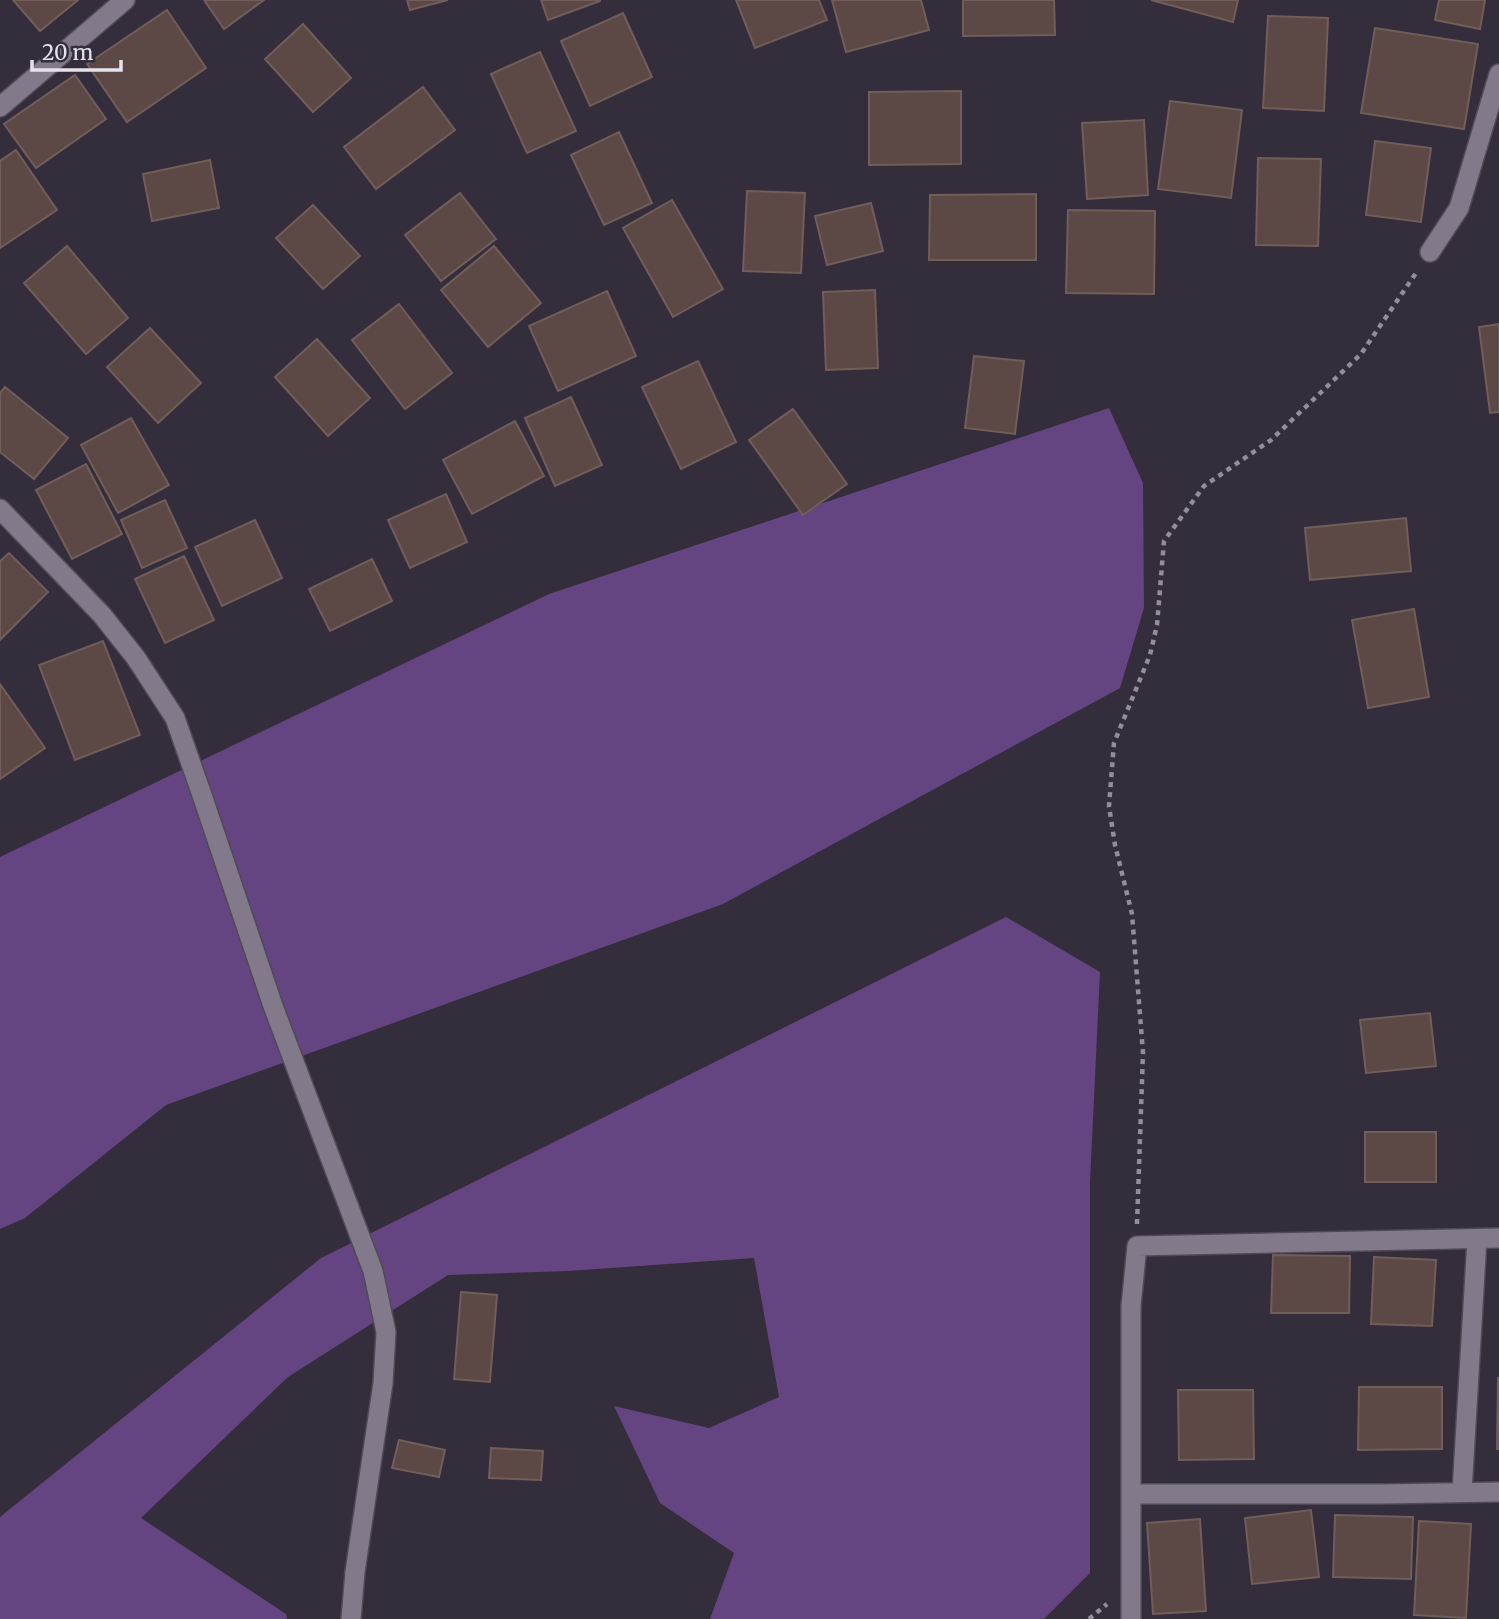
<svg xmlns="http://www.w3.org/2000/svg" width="1499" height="1619" viewBox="0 0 1499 1619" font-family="Merriweather,serif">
<rect width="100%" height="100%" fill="#342d3b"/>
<g fill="#644581">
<polygon points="1109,408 1143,483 1144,608 1120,688 723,904 166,1105 25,1218 0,1229 0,857 549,594"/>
<polygon points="1006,917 1100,972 1090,1182 1090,1573 1044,1619 710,1619 734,1553 660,1503 614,1406 709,1428 779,1397 754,1258 568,1271 448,1275 288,1377 141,1518 286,1614 287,1619 0,1619 0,1517 321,1258"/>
</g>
<g fill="#5c4946" stroke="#715d59" stroke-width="2">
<polygon points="13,0 78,0 40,31"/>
<polygon points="204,0 264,0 224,29"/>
<polygon points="407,0 448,0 410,10"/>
<polygon points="541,0 600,0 600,1 548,20"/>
<polygon points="736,0 819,0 827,20 755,48"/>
<polygon points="832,0 921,0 929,30 846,52"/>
<polygon points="963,0 1054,0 1055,35 963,36"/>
<polygon points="1151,0 1238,0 1233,22"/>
<polygon points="1439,0 1485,0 1480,29 1435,20"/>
<polygon points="167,10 206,68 127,122 87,64"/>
<polygon points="623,13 652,77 590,106 561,41"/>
<polygon points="1268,16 1328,18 1324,111 1263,108"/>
<polygon points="303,24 351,78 313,112 265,59"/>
<polygon points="1375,28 1478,44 1464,129 1361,113"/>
<polygon points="540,52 576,131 527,153 491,74"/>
<polygon points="75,75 106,119 36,168 4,124"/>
<polygon points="423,87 455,130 376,189 344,147"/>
<polygon points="961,91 961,164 869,165 869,92"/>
<polygon points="1170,101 1242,110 1231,198 1158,189"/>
<polygon points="1144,120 1148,195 1087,199 1082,123"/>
<polygon points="619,132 652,203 604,225 571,155"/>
<polygon points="1375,141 1431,148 1421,222 1366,215"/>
<polygon points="16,150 57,210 0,248 0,161"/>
<polygon points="1258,158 1321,159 1318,246 1256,245"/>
<polygon points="210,160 219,208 152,221 143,174"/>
<polygon points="747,191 805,193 801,273 743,271"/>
<polygon points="460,193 496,239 441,281 405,235"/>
<polygon points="1036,194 1036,260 929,260 930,195"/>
<polygon points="672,200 723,289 673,317 623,228"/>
<polygon points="871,203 883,251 827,265 815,216"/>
<polygon points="313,205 360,256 323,289 276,238"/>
<polygon points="1068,210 1155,211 1154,294 1066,293"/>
<polygon points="67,246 128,318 86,354 24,283"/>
<polygon points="494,246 541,303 488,347 441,290"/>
<polygon points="875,290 878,368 826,370 823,292"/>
<polygon points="607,291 636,356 558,391 529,326"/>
<polygon points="399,304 452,373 405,409 352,340"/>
<polygon points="1499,324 1499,412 1490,413 1479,327"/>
<polygon points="150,328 201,383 158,423 107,367"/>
<polygon points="317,339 370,398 328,436 275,377"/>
<polygon points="974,356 1024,361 1015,434 965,428"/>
<polygon points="698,361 736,442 681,469 642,387"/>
<polygon points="5,387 68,438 34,479 0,452 0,393"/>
<polygon points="571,397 602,465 555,486 525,418"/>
<polygon points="793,409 847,484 803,515 749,440"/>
<polygon points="131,418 169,485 118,513 81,445"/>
<polygon points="515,421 544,476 472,514 443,460"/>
<polygon points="86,464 122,534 72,559 36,490"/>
<polygon points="446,494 467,542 410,568 388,520"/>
<polygon points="165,500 187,548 142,568 121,520"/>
<polygon points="1406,518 1411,571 1310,580 1305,528"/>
<polygon points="255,520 282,578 222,606 195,547"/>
<polygon points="9,553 48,592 0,640 0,561"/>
<polygon points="184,556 214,620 165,643 135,579"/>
<polygon points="372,559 392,601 330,631 309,589"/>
<polygon points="1414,609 1429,697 1368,708 1352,620"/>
<polygon points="103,641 140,735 75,760 39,665"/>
<polygon points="0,684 45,748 0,779"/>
<polygon points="1430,1013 1436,1066 1366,1073 1360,1020"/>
<rect x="1365" y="1132" width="71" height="50"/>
<polygon points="1273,1255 1350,1256 1349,1313 1271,1313"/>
<polygon points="1374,1257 1436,1260 1432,1326 1371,1324"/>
<polygon points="461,1292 497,1295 490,1382 454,1379"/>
<polygon points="1498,1378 1499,1378 1499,1449 1497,1449"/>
<polygon points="1359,1387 1442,1387 1442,1449 1358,1450"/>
<polygon points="1178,1390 1253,1390 1254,1459 1179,1460"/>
<polygon points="399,1440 445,1450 439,1477 392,1468"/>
<polygon points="491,1448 543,1451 541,1480 489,1478"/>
<polygon points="1311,1510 1319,1577 1252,1584 1245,1518"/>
<polygon points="1335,1515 1413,1517 1411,1579 1333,1577"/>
<polygon points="1200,1519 1206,1611 1153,1614 1147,1523"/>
<polygon points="1419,1521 1471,1524 1466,1618 1414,1615"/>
</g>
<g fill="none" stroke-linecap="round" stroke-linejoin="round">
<defs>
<g id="minor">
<polyline points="0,107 125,0"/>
<polyline points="1430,252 1459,208 1499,74"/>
<polyline points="0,509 102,615 136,658 175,718 202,795 273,1006 373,1271 386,1332 383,1383 355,1572 351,1619"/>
<polyline points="1462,1492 1477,1239"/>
<polyline points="1132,1494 1383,1494 1499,1492"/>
<polyline points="1131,1619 1131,1306 1137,1246 1499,1238"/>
</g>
</defs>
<use href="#minor" stroke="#504a56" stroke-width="22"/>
<g stroke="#938e99" stroke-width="4.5" stroke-dasharray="5 5" stroke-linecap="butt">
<polyline points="1137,1224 1143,1053 1132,914 1115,845 1109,806 1114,743 1150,655 1157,625 1164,541 1204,486 1271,440 1361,354 1418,270"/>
<polyline points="1089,1619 1107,1604"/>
</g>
<use href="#minor" stroke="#827a8b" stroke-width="19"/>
</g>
<path d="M32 60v10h89v-10" fill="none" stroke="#e6e2eb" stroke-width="3.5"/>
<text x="42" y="60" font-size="21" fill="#e6e2eb" stroke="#342d3b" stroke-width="5" paint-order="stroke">20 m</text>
</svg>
